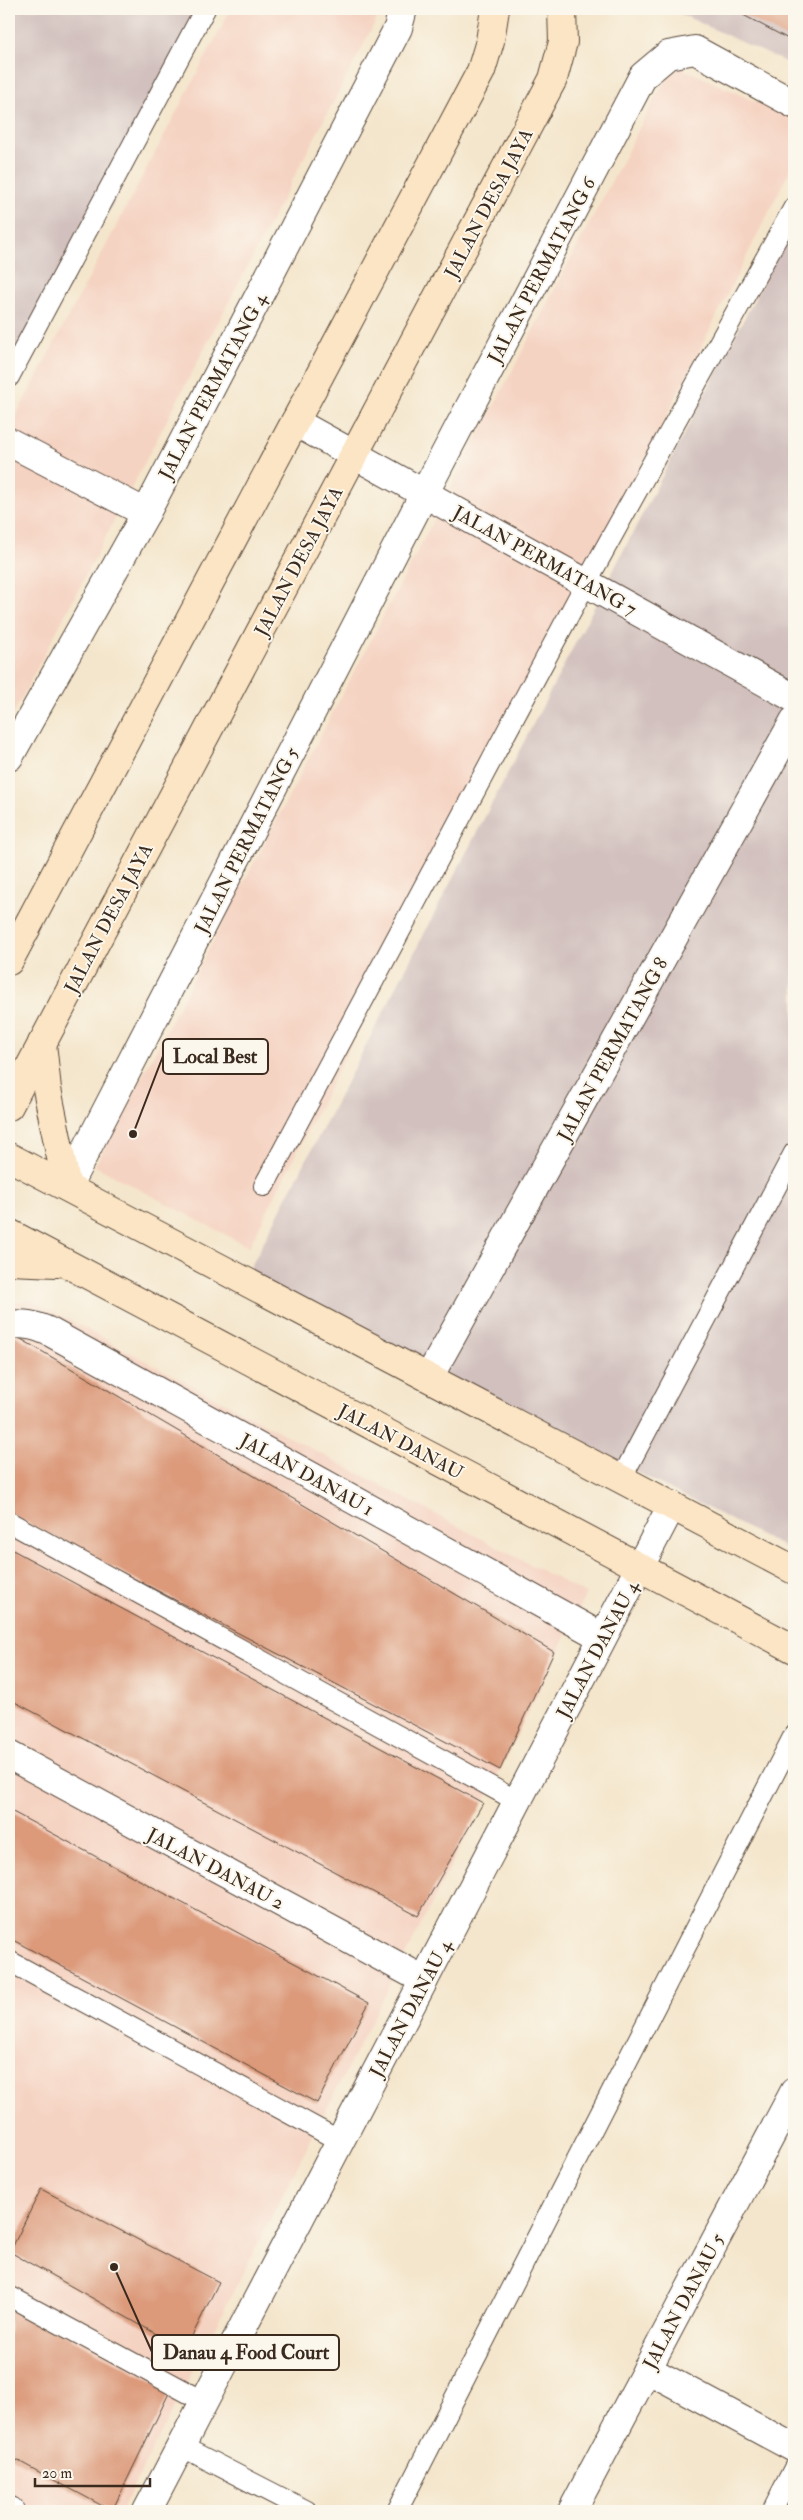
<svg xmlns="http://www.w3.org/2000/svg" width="803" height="2520" viewBox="0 0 803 2520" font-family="'IM FELL Double Pica',serif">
<rect width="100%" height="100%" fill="#fbf7ec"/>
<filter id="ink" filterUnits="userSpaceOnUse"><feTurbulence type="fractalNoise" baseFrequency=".02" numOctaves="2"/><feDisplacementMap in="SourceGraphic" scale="10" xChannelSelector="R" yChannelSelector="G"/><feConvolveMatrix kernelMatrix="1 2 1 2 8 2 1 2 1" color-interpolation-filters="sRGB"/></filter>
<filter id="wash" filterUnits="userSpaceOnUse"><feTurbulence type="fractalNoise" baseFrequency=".0096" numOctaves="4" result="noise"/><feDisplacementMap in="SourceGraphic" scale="20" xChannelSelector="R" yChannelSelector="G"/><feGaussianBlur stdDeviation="1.12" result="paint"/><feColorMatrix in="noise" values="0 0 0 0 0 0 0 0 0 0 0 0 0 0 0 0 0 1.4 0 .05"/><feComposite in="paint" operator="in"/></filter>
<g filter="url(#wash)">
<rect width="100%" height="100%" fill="#f4e6cc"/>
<g fill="#f5d3c2">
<polygon points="231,9 382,9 9,722 9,429"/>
<polygon points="673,64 794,119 794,162 249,1247 95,1166"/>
<polygon points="31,1300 586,1594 500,1770 121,2511 9,2511 9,1302"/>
</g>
<g fill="#d1c0bd">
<polygon points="9,9 215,9 9,401"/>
<polygon points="670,9 794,9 794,66"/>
<polygon points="794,223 794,1552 247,1274"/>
</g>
<g id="blocks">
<g fill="#dc9a7a">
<polygon points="732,9 794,9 794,42"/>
<polygon points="9,1332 554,1652 500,1770 9,1513"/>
<polygon points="9,1548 483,1803 418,1916 9,1699"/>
<polygon points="9,1810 369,2003 317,2103 9,1938"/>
<polygon points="41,2189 219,2282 185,2350 10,2252"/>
<polygon points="9,2305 170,2391 112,2511 9,2456"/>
</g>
</g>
</g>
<g filter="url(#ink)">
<use href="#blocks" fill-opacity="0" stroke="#574638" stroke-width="1"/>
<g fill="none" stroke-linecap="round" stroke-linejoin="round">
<defs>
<g id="lane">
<polyline points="9,377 205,9"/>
<polyline points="264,1186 586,583 794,207"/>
<polyline points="621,1479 794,1153"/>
<polyline points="9,1522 517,1801"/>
<polyline points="9,1961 340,2141"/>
<polyline points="9,2296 205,2402"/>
<polyline points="181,2446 307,2511"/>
<polyline points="397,2511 794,1735"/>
<polyline points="772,2511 794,2468"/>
</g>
<g id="street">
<polyline points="295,422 794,698"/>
<polyline points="9,442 146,513"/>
<polyline points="9,757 146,513 398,28 403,9"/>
<polyline points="67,1187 424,494 643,76 668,55 695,50 794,104"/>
<path d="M9,1325C24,1323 35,1325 50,1332L602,1637"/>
<polyline points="429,1377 794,721"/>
<polyline points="9,1755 424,1980"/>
<polyline points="647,2369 794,2448"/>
<polyline points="9,2511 10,2511"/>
<polyline points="147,2511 672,1505"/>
<polyline points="572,2511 794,2092"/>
</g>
<g id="secondary">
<polyline points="9,961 481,71 490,41 495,9"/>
<polyline points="42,1043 47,1089 67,1187"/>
<polyline points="9,1106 553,79 563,42 562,9"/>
<polyline points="9,1157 794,1570"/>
<polyline points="9,1233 794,1649"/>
<polyline points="9,1261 57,1263"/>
</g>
</defs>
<use href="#lane" stroke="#574638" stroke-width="22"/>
<use href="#street" stroke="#574638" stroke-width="30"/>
<use href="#secondary" stroke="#574638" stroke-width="30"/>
<use href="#lane" stroke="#fff" stroke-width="20"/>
<use href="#street" stroke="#fff" stroke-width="28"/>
<use href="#secondary" stroke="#fce5c4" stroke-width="28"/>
</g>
</g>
<g text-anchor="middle" stroke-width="4" stroke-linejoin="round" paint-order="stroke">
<g font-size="19" fill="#3b2a1e" stroke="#fbf7ec">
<text transform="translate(488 203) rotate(-62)" y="7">JALAN DESA JAYA</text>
<text transform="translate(541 270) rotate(-62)" y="7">JALAN PERMATANG 6</text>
<text transform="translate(212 386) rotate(-62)" y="7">JALAN PERMATANG 4</text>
<text transform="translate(545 560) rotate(29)" y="7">JALAN PERMATANG 7</text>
<text transform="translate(298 561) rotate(-62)" y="7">JALAN DESA JAYA</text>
<text transform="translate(246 840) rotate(-63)" y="7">JALAN PERMATANG 5</text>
<text transform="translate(108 918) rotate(-62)" y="7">JALAN DESA JAYA</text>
<text transform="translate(612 1049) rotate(-61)" y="7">JALAN PERMATANG 8</text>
<text transform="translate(401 1441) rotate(28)" y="7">JALAN DANAU</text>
<text transform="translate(307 1474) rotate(29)" y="7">JALAN DANAU 1</text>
<text transform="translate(597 1649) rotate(-62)" y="7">JALAN DANAU 4</text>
<text transform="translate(216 1868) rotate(28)" y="7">JALAN DANAU 2</text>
<text transform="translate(410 2008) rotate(-62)" y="7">JALAN DANAU 4</text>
<text transform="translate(683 2301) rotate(-62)" y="7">JALAN DANAU 5</text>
</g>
</g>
<path fill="none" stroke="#3b2a1e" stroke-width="2" d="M133 1134L163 1056M114 2267L152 2352"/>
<g fill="#3b2a1e" stroke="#fbf7ec" stroke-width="2">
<circle cx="133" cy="1134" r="5"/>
<circle cx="114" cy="2267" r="5"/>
</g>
<g fill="#fbf7ec" stroke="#3b2a1e" stroke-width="2">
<rect x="163" y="1039" width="105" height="35" rx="5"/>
<rect x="152" y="2335" width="187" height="35" rx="5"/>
</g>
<g font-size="20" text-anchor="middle" font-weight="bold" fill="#3b2a1e">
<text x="215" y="1063">Local Best</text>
<text x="246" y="2359">Danau 4 Food Court</text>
</g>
<rect width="803" height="2520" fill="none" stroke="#fbf7ec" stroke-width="30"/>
<path d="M35 2478v8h115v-8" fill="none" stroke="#3b2a1e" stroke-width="2.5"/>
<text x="42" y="2478" font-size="15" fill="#3b2a1e" stroke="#fbf7ec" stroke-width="4" paint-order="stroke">20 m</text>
</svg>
